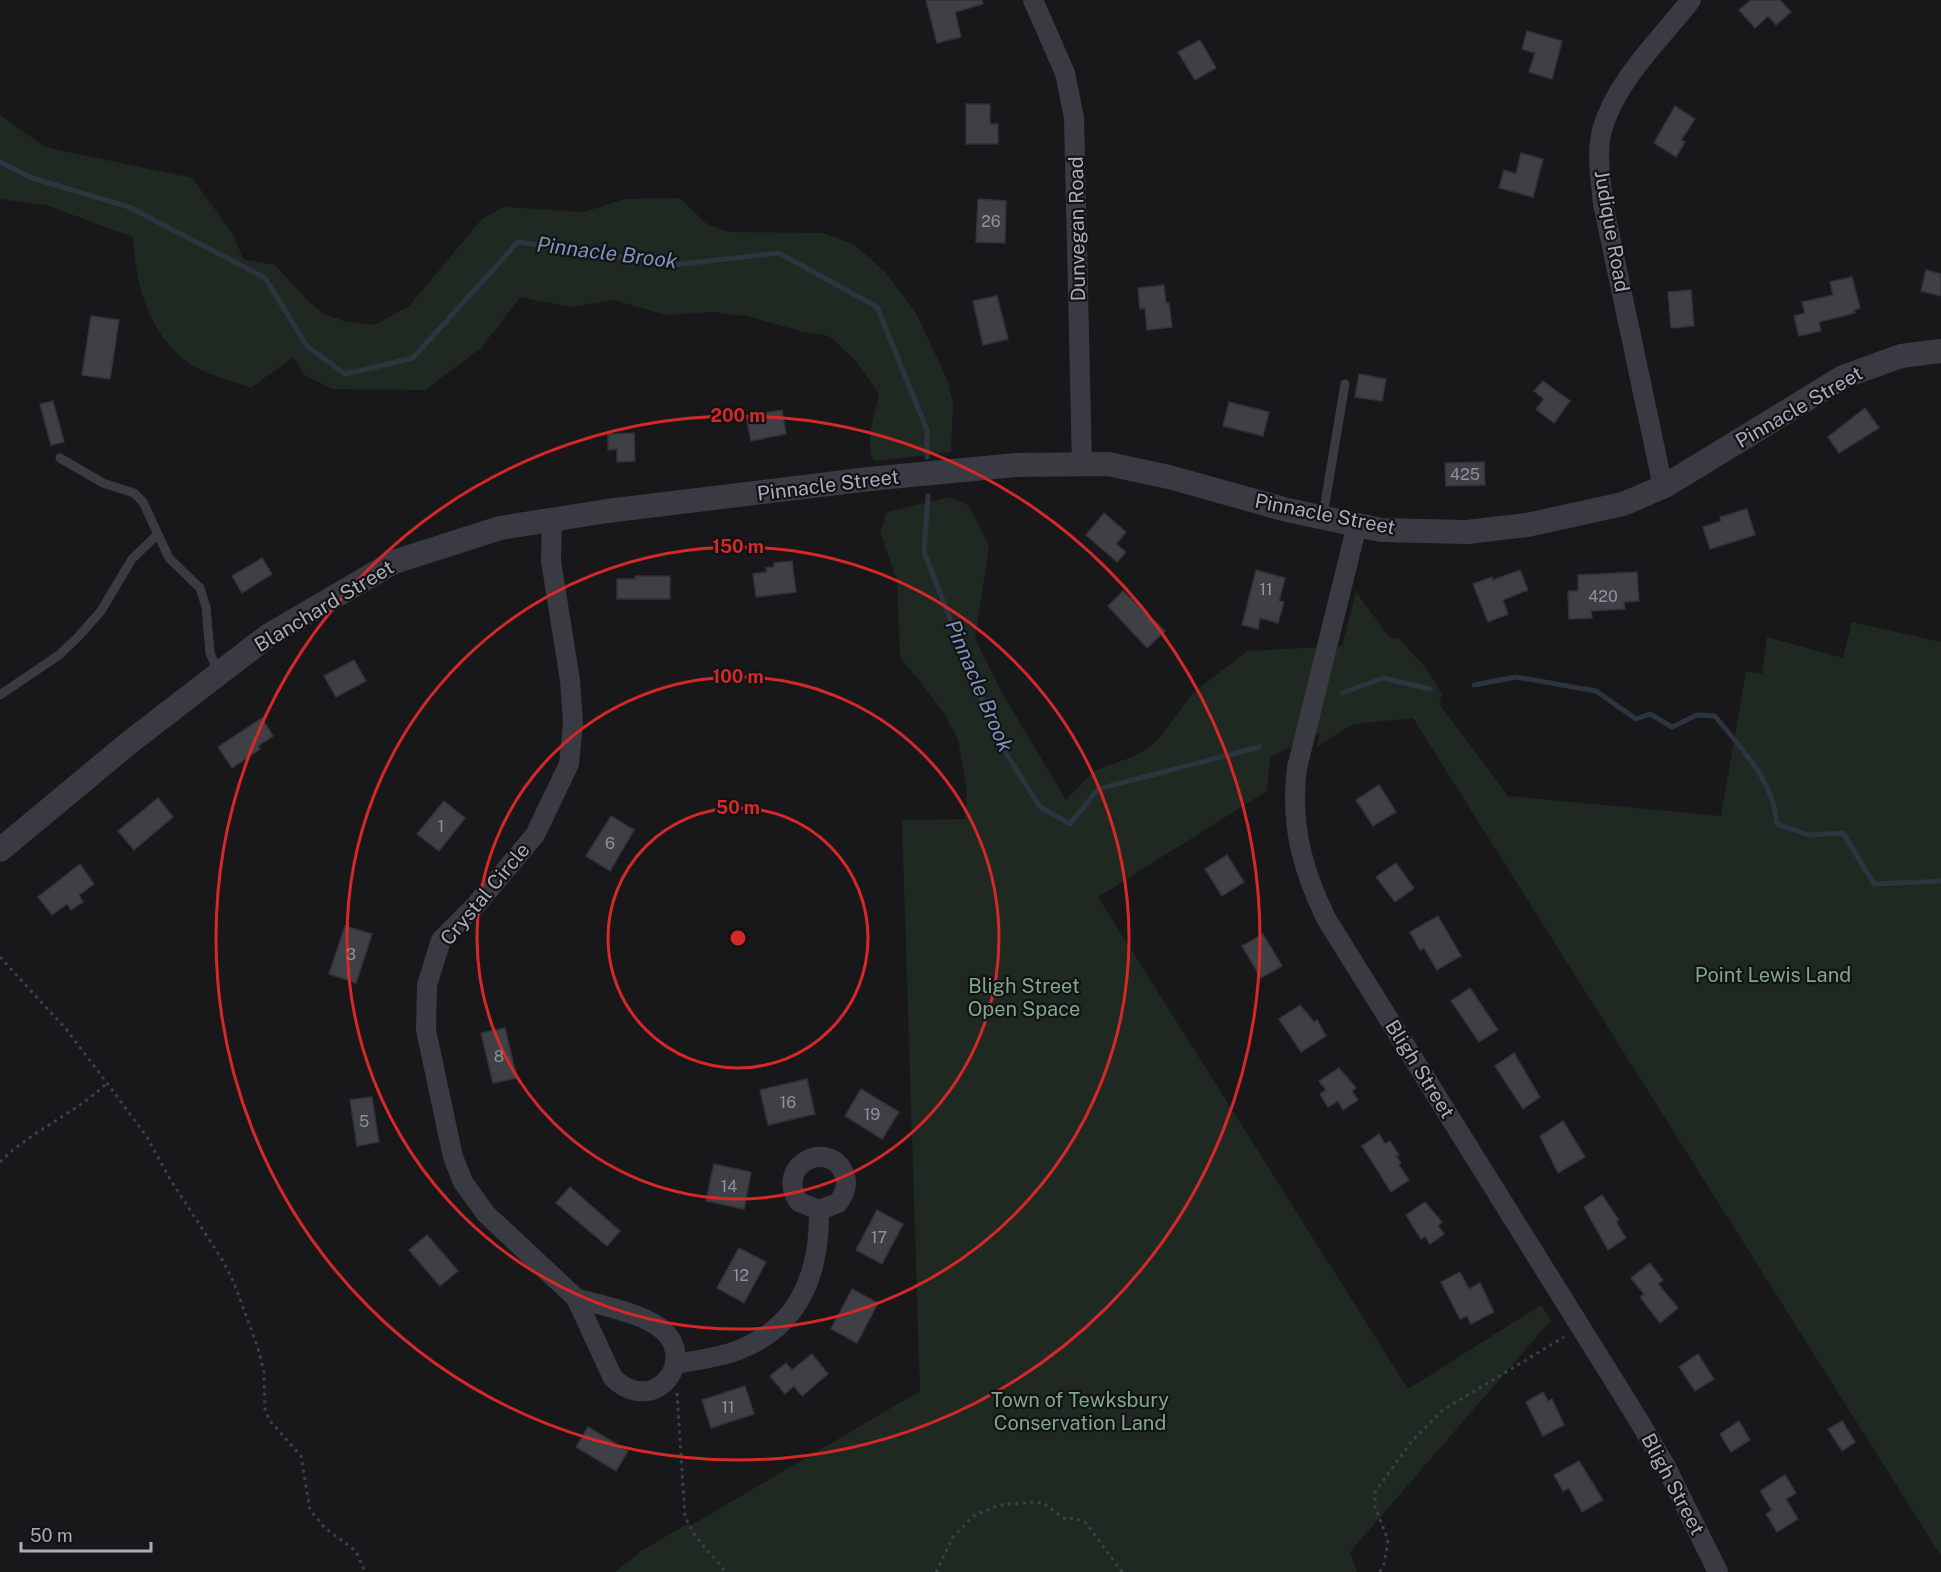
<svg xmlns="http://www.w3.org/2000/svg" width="1941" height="1572" viewBox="0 0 1941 1572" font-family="'Public Sans',sans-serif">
<rect width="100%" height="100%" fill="#18181a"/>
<g fill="#1f2922">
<path d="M0,115L45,147L192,178L233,234L243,259L275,265L308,301L326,315L345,321L375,325L409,306L481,220L503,207L584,212L624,199L680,198L707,224L729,232L822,233L854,244L885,272L915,311L947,379L953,403L951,452L874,461C864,443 875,413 879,394L855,360L829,336L803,332L747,316L712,312L666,315L614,300L570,307L520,297L482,347L425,390L332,389L304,375L293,357L251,388C234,381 204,374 190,364C147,332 136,286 133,237L46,205L0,199Z"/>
<polygon points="950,497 969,506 989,546 975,639 1001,691 1066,800 1094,771 1137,755 1157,741 1192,694 1247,651 1342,646 1356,592 1391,639 1398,638 1426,668 1442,694 1439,704 1508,796 1721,816 1746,671 1762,674 1767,637 1843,658 1852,622 1941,642 1941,1556 1413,718 1353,724 1317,747 1320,733 1270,757 1267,791 1098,897 1408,1389 1541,1305 1551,1320 1350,1552 1357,1572 615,1572 641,1551 689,1523 690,1526 920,1391 902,820 965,819 967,791 958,739 942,710 900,657 897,580 880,532 887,512"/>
</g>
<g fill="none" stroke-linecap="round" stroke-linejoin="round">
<g stroke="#2c3440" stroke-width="5">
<polyline points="0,162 32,178 129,207 265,278 307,346 345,374 413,358 518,242 673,265 779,253 877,307 927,430 927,457"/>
<polyline points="928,496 924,552 998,741 1040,807 1070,824 1098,789 1259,747"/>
<path d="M1474,685L1516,677L1596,691L1636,719L1650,714L1672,727L1697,715L1715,716C1741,749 1774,780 1777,824L1809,835L1843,833L1874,884L1941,881"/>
<polyline points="1342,693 1383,678 1430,689"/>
</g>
</g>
<g fill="#3f4045" stroke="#323237" stroke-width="1.5">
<polygon points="926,0 982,0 983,4 955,12 961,37 937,43"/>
<polygon points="1751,0 1780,0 1791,12 1776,25 1768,16 1755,28 1739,10"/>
<polygon points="1527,31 1562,41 1552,79 1529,72 1535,53 1522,49"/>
<polygon points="1200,40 1216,68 1195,80 1178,52"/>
<polygon points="966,104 990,104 990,124 998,124 998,144 966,144"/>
<polygon points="1675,106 1695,119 1681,140 1685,142 1676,157 1654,143"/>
<polygon points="1521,153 1543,159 1533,197 1499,188 1504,170 1516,174"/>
<polygon points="978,199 1006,201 1005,243 976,242"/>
<polygon points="1926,270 1941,274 1941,296 1921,291"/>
<polygon points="1852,277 1860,308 1854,310 1855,313 1819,322 1821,331 1799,336 1794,316 1805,313 1802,302 1833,295 1830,282"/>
<polygon points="1164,285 1166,303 1169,303 1172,327 1147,330 1145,308 1140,309 1138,288"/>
<polygon points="1691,290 1694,326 1671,328 1668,292"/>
<polygon points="997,296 1008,339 983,345 973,301"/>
<polygon points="91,316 119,320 110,379 82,375"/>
<polygon points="1359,374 1386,379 1382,401 1355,397"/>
<polygon points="1543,381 1570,401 1554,423 1536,409 1544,399 1534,391"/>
<polygon points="53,401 64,442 51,445 40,404"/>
<polygon points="1229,402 1269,412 1263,436 1223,426"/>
<polygon points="1865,408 1879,428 1839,453 1828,437"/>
<polygon points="782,410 786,434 751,441 746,416"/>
<polygon points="634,433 635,461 617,462 617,449 608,450 608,434"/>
<polygon points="1484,462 1485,485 1446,486 1445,463"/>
<polygon points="1747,509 1755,535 1710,549 1703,527 1721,521 1720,517"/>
<polygon points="1104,513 1126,532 1116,544 1126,552 1117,562 1086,535"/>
<polygon points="262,558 272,574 242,593 232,576"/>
<polygon points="792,561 796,592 756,597 753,574 767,572 766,568 774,567 774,563"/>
<polygon points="1256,570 1285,578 1279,601 1284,602 1278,623 1260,618 1258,629 1242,625"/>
<polygon points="1520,570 1528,590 1503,600 1508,614 1488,622 1473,584 1492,577 1493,580"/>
<polygon points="1637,572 1639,601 1624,602 1625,609 1591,611 1592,618 1569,619 1568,591 1578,591 1578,575"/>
<polygon points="635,576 670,576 670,599 617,599 617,579 636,579"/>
<polygon points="1123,591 1165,631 1147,648 1108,606"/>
<polygon points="354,660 366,681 336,697 324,676"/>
<polygon points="262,718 273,736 258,746 260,749 232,768 218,747"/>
<polygon points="1379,785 1396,812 1373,826 1356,800"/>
<polygon points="158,798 173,817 134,850 118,831"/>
<polygon points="444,801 465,818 439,851 417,834"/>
<polygon points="611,816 634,830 610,871 586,856"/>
<polygon points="1227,855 1244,882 1222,896 1205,869"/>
<polygon points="1396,863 1414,888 1395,902 1376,877"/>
<polygon points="80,864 94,884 79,895 83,902 71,910 67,904 52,915 38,897"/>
<polygon points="1438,916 1461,956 1437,970 1424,948 1420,950 1410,932"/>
<polygon points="345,926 372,934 356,983 329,974"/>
<polygon points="1263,934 1282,966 1261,978 1242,946"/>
<polygon points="1470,988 1498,1030 1479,1042 1451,1001"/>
<polygon points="1300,1005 1314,1022 1317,1020 1326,1036 1301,1052 1279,1019"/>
<polygon points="505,1028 517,1078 493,1083 481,1033"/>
<polygon points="1514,1053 1540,1097 1523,1109 1495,1066"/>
<polygon points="1339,1068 1356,1088 1352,1091 1358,1100 1343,1110 1338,1101 1328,1107 1320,1094 1326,1090 1319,1081"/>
<polygon points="807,1079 815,1114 768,1125 760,1090"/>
<polygon points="861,1089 899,1112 882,1139 845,1116"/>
<polygon points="372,1097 379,1142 357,1146 350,1100"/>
<polygon points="1563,1121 1585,1157 1558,1173 1540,1136"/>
<polygon points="1379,1134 1385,1144 1390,1141 1399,1155 1396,1156 1401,1163 1399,1165 1409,1180 1391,1192 1362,1146"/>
<polygon points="714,1164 751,1172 744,1209 706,1201"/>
<polygon points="570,1187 620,1231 607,1246 556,1203"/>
<polygon points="1602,1195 1619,1220 1616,1222 1626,1238 1608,1250 1584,1207"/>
<polygon points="1425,1202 1442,1222 1438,1226 1444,1234 1430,1244 1425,1236 1421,1239 1406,1215"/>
<polygon points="877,1210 903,1224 882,1264 856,1250"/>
<polygon points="427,1235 458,1271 440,1286 409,1250"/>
<polygon points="739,1248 766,1262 744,1303 717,1288"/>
<polygon points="1650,1263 1663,1280 1658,1284 1678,1308 1660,1323 1640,1297 1644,1294 1631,1278"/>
<polygon points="1460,1272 1469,1289 1480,1283 1494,1312 1471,1324 1467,1316 1460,1319 1441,1282"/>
<polygon points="852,1289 878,1303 857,1343 831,1329"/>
<polygon points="812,1354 828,1374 802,1396 794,1386 785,1394 770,1376 786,1363 792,1370"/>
<polygon points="1698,1354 1714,1379 1695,1391 1679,1367"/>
<polygon points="745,1386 754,1414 711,1428 702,1400"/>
<polygon points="1543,1392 1548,1401 1552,1399 1564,1425 1543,1436 1526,1402"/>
<polygon points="1739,1421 1750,1440 1731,1452 1720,1434"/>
<polygon points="1842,1421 1855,1442 1842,1451 1828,1429"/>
<polygon points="588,1427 628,1451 616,1471 576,1447"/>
<polygon points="1579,1461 1603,1500 1582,1512 1569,1488 1563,1491 1554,1475"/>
<polygon points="1785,1475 1796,1493 1786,1499 1798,1519 1777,1532 1766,1514 1772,1510 1760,1491"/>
</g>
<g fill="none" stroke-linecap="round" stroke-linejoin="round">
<g stroke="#3e3f47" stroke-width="3" stroke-dasharray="3 4.5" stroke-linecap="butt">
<polyline points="0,957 66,1029 107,1083 147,1137 170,1179 223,1261 234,1283 258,1348 264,1372 265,1410 270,1421 301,1456 310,1510 325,1528 356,1551 365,1572"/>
<path d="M0,1162C32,1130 75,1114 107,1083"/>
<polyline points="677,1393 685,1517 696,1537 726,1572"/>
<polyline points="936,1572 953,1537 973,1516 999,1505 1034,1502 1043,1503 1065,1519 1075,1518 1086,1523 1122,1572"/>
<polyline points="1380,1572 1384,1564 1388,1540 1375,1507 1375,1492 1412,1441 1443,1410 1564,1337"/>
</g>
<g stroke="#3a3a42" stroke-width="9">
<polyline points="60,458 103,483 134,493 143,502 169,558 200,588 206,607 210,653 218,672"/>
<polyline points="1323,515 1345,384"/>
<polyline points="0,695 59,655 78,637 101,611 132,559 157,535"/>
</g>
<g stroke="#3a3a42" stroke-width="20">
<polyline points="1033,0 1065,73 1074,117 1082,465"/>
<path d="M1663,487L1603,204C1601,181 1596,153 1602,130C1617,79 1659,41 1691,0"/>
<path d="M552,519L551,561L570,680L573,723L569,764L535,835L475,906L441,940L427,985L426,1030L453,1157L463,1182L486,1214L576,1298L613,1378C656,1419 703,1355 656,1325C633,1311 602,1306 576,1298"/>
<path d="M1357,525L1297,768C1290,824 1302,870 1327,920L1636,1416L1665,1465L1718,1572"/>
<path d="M675,1364C693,1361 713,1358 730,1353C798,1331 820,1276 819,1210L838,1203C844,1195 848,1186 845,1176C832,1137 773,1164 799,1202L819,1210"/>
</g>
<polyline stroke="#3a3a42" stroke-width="24" points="0,850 130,742 269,635 394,562 500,528 607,511 869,479 1016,465 1108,464 1169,477 1287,510 1381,530 1467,532 1527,525 1623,504 1665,486 1843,377 1901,356 1941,351"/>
</g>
<g fill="none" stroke="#d62828" stroke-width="3">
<circle cx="738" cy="938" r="130"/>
<circle cx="738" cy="938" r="261"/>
<circle cx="738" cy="938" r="391"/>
<circle cx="738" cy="938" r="522"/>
</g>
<g text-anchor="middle" stroke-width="4.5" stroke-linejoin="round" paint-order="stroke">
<g font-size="16" fill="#8e919e">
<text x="991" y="227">26</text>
<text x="1465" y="480">425</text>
<text x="1266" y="595">11</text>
<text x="1603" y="602">420</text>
<text x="441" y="832">1</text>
<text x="610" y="849">6</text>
<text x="351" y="960">3</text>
<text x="499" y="1062">8</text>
<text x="788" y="1108">16</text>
<text x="872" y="1120">19</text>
<text x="364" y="1127">5</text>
<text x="729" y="1192">14</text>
<text x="879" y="1243">17</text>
<text x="741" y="1281">12</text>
<text x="728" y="1413">11</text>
</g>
<g font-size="20" fill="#a9acbb" stroke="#131315">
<text transform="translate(1077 229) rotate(-91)" y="7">Dunvegan Road</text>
<text transform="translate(1612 231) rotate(80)" y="7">Judique Road</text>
<text transform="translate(1799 407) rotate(-30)" y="7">Pinnacle Street</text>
<text transform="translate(828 485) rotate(-7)" y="7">Pinnacle Street</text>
<text transform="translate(1325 514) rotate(11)" y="7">Pinnacle Street</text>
<text transform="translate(324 606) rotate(-31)" y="7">Blanchard Street</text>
<text transform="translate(485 894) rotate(-50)" y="7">Crystal Circle</text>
<text transform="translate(1420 1069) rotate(58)" y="7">Bligh Street</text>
<text transform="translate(1673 1484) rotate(62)" y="7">Bligh Street</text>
</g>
<g font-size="20" fill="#7ea887" stroke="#131315">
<text x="1773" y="982">Point Lewis Land</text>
<text x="1024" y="993">Bligh Street<tspan x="1024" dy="23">Open Space</tspan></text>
<text x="1080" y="1407">Town of Tewksbury<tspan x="1080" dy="23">Conservation Land</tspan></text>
</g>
<g font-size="21" font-style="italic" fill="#7d93ba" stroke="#131315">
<text transform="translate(607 253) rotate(7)" y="7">Pinnacle Brook</text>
<text transform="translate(979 686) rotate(67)" y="7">Pinnacle Brook</text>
</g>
</g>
<circle cx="738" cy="938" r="9" fill="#d62828" stroke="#131315" stroke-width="3"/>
<g font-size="18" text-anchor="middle" font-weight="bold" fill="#d62828" stroke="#131315" stroke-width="4.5" stroke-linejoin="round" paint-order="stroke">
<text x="738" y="422">200 m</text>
<text x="738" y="553">150 m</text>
<text x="738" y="683">100 m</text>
<text x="738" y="814">50 m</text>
</g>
<path d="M21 1542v9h130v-9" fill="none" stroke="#a9acbb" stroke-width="3"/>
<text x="30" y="1542" font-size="18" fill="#a9acbb" stroke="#131315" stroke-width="4.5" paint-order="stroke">50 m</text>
</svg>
